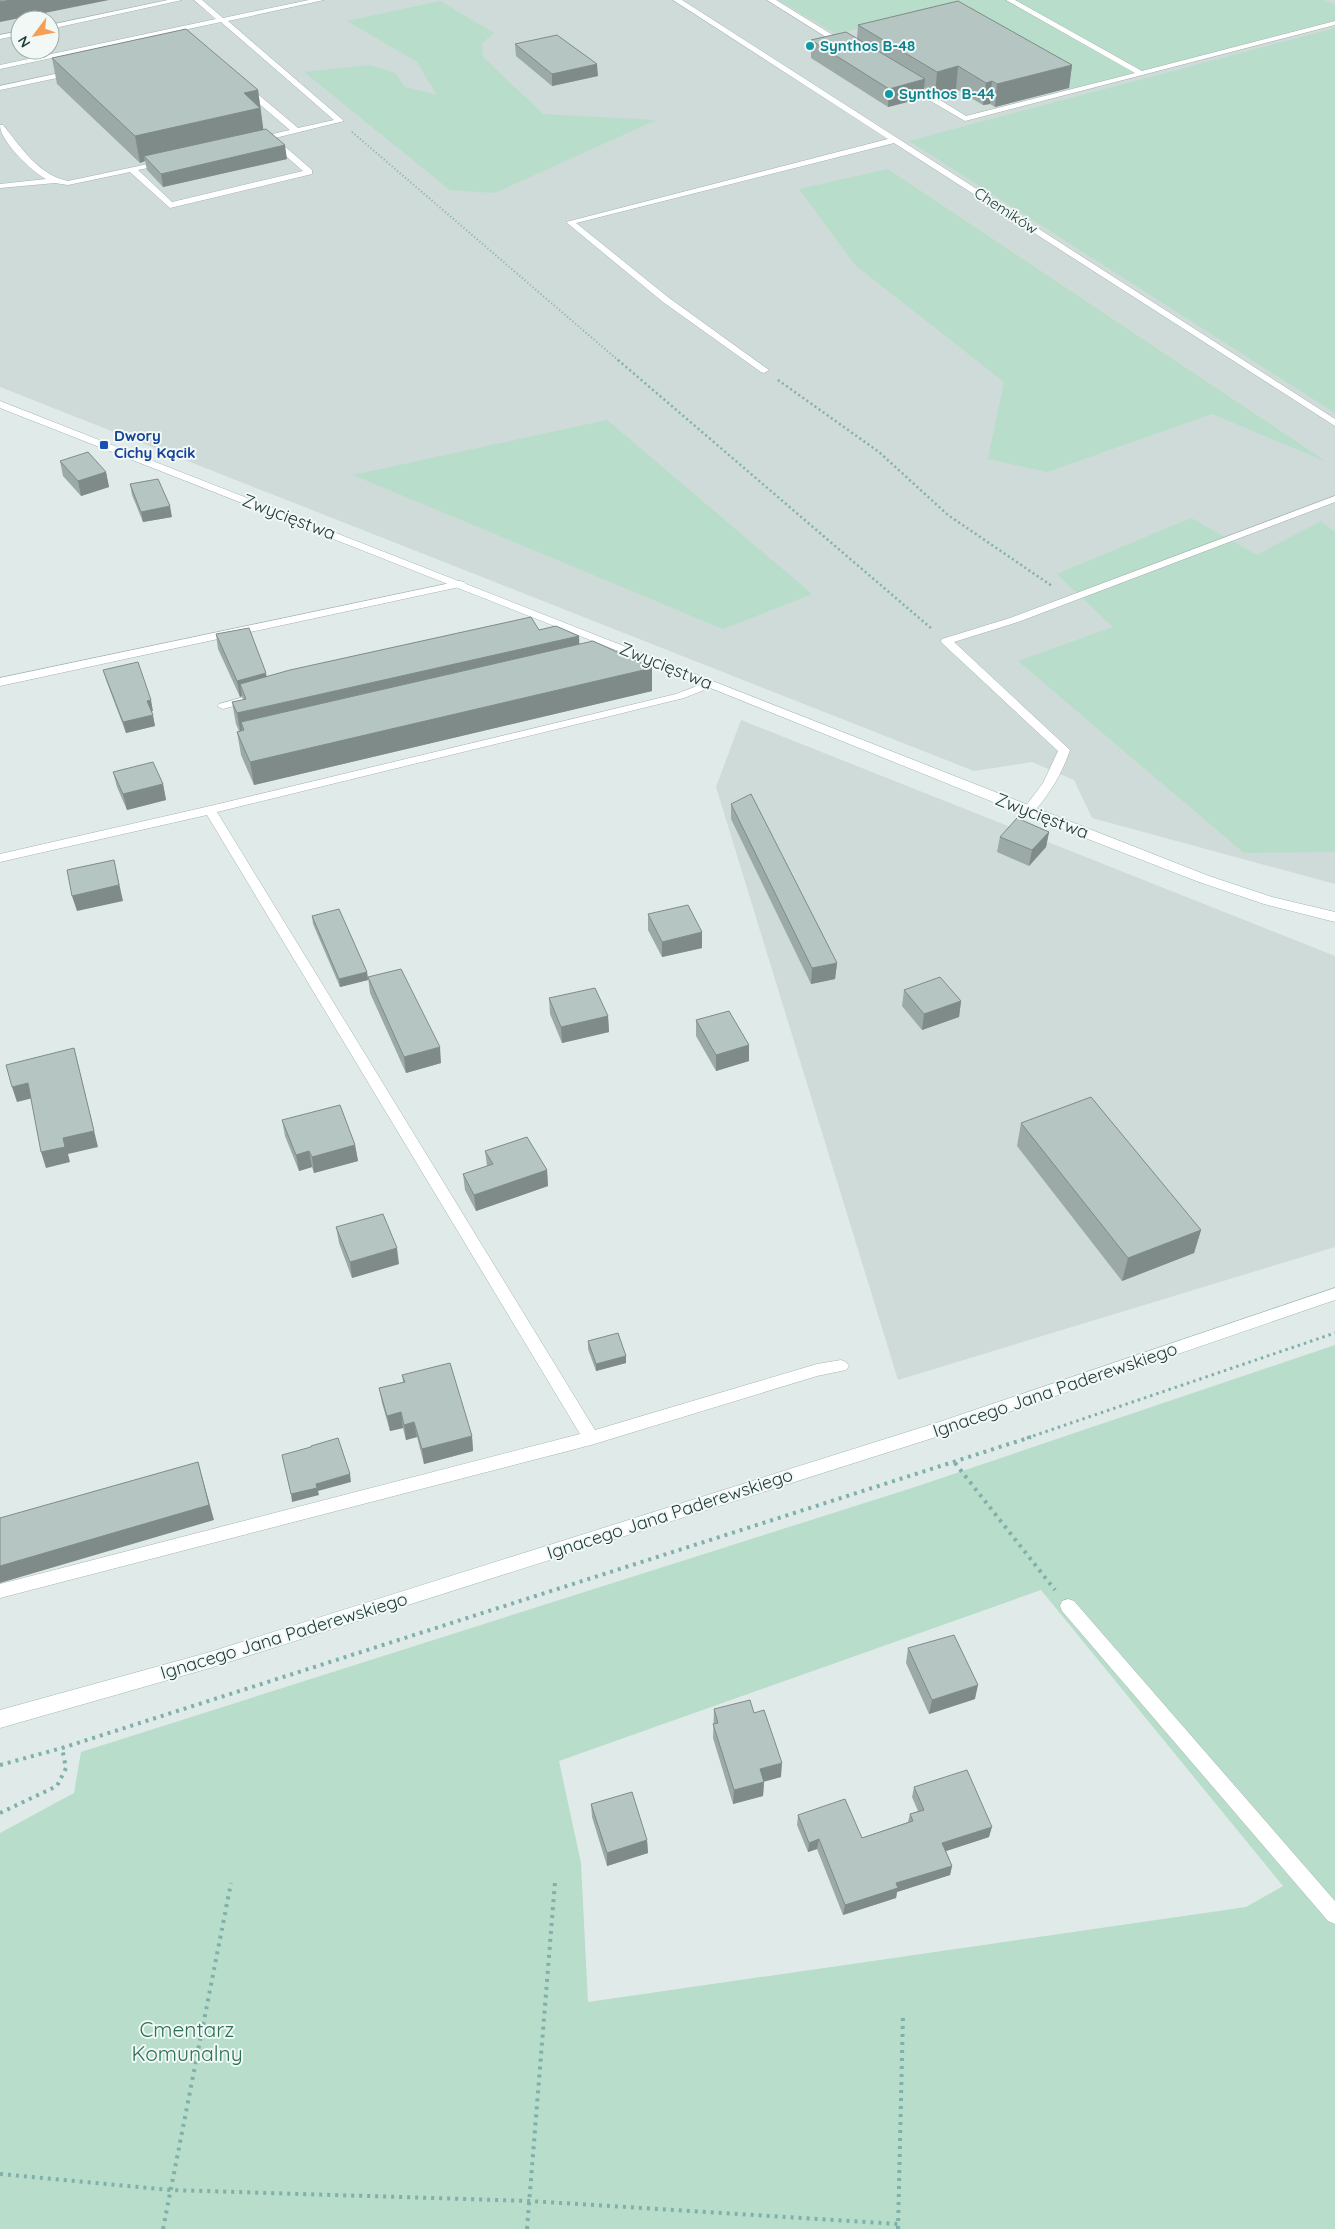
<svg xmlns="http://www.w3.org/2000/svg" width="1335" height="2229" viewBox="0 0 1335 2229" font-family="Quicksand,sans-serif">
<rect width="100%" height="100%" fill="#e0ebe9"/>
<g fill="#cedbd8" fill-rule="evenodd">
<path d="M0,0H1335V884L1092,818L1074,780L1032,762L974,771L0,387ZM20,20H50V50H20Z"/>
<polygon points="741,720 1335,956 1335,1247 898,1380 716,787"/>
</g>
<g fill="#b8ddca" fill-rule="evenodd">
<polygon points="778,0 1324,0 1335,5 1335,22 1073,90 930,11 836,34"/>
<polygon points="440,1 494,33 482,43 483,57 543,114 656,120 495,193 450,190 304,72 369,65 395,73 405,87 437,95 417,62 347,21"/>
<polygon points="1335,28 1335,413 909,141"/>
<polygon points="888,169 1327,462 1212,414 1047,472 988,459 1004,382 855,265 799,189"/>
<polygon points="607,420 812,594 723,629 353,475"/>
<polygon points="1191,518 1257,555 1321,521 1335,532 1335,852 1244,853 1018,661 1113,627 1057,574"/>
<path d="M1335,1345V2229H0V1833L74,1793L81,1752L915,1487ZM1041,1590L1283,1886L1246,1907L588,2002L581,1863L559,1761Z"/>
</g>
<g fill="none" stroke-linecap="round" stroke-linejoin="round">
<defs>
<g id="lane">
<polygon points="168,0 182,0 50,29 50,25"/>
<path d="M194,0H202L223,18L309,0H324L228,21L344,121L275,138L312,170V174L170,208L130,172L68,185L55,183L0,188V184L46,179C31,171 0,141 0,125H3C21,147 38,175 68,181L167,160V164L138,170L172,202L303,171L268,140L255,142V138L290,130L241,88L248,86L298,128L334,120L221,22L0,69V65L216,19Z"/>
<polygon points="673,0 682,0 1335,419 1335,426 894,143 576,223 669,298 769,370 764,373 761,372 663,302 566,222 888,139"/>
<polygon points="767,0 776,0 849,45 842,47"/>
<polygon points="1006,0 1015,0 1142,71 1335,21 1335,25 965,121 905,86 905,82 911,82 966,116 1135,73"/>
<polygon points="20,31 20,35 0,39 0,35"/>
<polygon points="73,70 76,70 76,74 0,90 0,86"/>
<path d="M1335,496V502L1018,622L954,642L1070,750C1062,774 1049,795 1032,814H1024L1022,811L1043,783L1058,751L942,643L941,641L942,639L1010,618Z"/>
<polygon points="710,681 714,682 716,684 714,686 684,698 217,812 595,1430 817,1364 841,1360 846,1362 849,1366 846,1370 817,1376 591,1445 0,1598 0,1584 580,1434 207,815 0,862 0,854 210,806 676,694"/>
<polygon points="251,695 257,698 255,700 223,709 217,706 219,704"/>
<polygon points="1068,1599 1074,1601 1335,1901 1335,1924 1328,1921 1062,1611 1060,1606 1062,1601"/>
</g>
<polygon id="street" points="460,581 464,582 466,584 464,586 0,686 0,678"/>
<g id="secondary">
<polygon points="0,401 1209,876 1272,897 1335,912 1335,922 1264,904 1199,882 1023,814 626,654 0,408"/>
<polygon points="1335,1288 1335,1300 939,1436 210,1668 0,1728 0,1710 210,1652 939,1422"/>
</g>
</defs>
<use href="#lane" stroke="#a3b3b1" stroke-width="1"/>
<use href="#street" stroke="#a3b3b1" stroke-width="1"/>
<use href="#secondary" stroke="#9eb7b4" stroke-width="1"/>
<polyline stroke="#80b0ab" stroke-width="2" stroke-dasharray="1 2.5" stroke-linecap="butt" points="352,132 619,361"/>
<g stroke="#80b0ab" stroke-width="2.5" stroke-dasharray="2 3" stroke-linecap="butt">
<polyline points="618,360 932,629"/>
<polyline points="778,380 879,452 948,515 1052,586"/>
</g>
<polyline stroke="#80b0ab" stroke-width="3" stroke-dasharray="2.5 4" stroke-linecap="butt" points="1027,1438 1335,1333"/>
<g stroke="#80b0ab" stroke-width="4" stroke-dasharray="3 5" stroke-linecap="butt">
<polyline points="955,1463 1055,1590"/>
<polyline points="0,1765 62,1748 1031,1437"/>
<polyline points="0,1813 57,1786 66,1768 62,1748"/>
<polyline points="0,2174 171,2190 529,2201 898,2224"/>
<polyline points="163,2229 231,1883"/>
<polyline points="527,2229 555,1882"/>
<polyline points="898,2229 903,2014"/>
</g>
<use href="#lane" fill="#fff" fill-rule="evenodd"/>
<use href="#street" fill="#fff" fill-rule="evenodd"/>
<use href="#secondary" fill="#fff" fill-rule="evenodd"/>
</g>
<g fill="#9caaa7">
<polygon points="858,25 1072,65 1069,88 995,107 990,104 983,105 956,89 935,95 924,88 923,98 888,107 811,58 811,40 857,38"/>
<polygon points="515,44 598,76 552,86 516,56"/>
<polygon points="52,58 258,90 263,129 287,159 163,187 147,170 145,161 140,163 57,84"/>
<polygon points="60,461 106,472 109,487 81,496 63,476"/>
<polygon points="130,484 172,517 143,522 132,495"/>
<polygon points="539,630 579,645 652,691 254,785 241,755 237,732 239,731 236,724 232,702 243,700 242,696 240,697 218,649 216,634 267,677"/>
<polygon points="103,670 153,711 151,711 155,726 126,733 106,680"/>
<polygon points="113,772 163,784 166,800 127,810 117,787"/>
<polygon points="731,804 837,963 835,979 811,984 731,819"/>
<polygon points="1049,832 1046,847 1029,866 997,852 1000,837"/>
<polygon points="648,914 702,932 702,948 662,957 648,930"/>
<polygon points="312,916 367,972 368,980 340,987 313,924"/>
<polygon points="368,977 441,1063 406,1073 370,993"/>
<polygon points="904,990 961,1001 959,1017 922,1030 902,1006"/>
<polygon points="549,998 608,1016 609,1032 562,1043 550,1014"/>
<polygon points="696,1020 749,1045 749,1061 716,1071 696,1036"/>
<polygon points="282,1120 355,1145 358,1161 314,1173 312,1167 299,1171 285,1136"/>
<polygon points="1021,1123 1201,1230 1194,1253 1122,1281 1017,1146"/>
<polygon points="485,1151 547,1170 548,1186 476,1211 465,1190 463,1174 487,1166"/>
<polygon points="336,1227 399,1264 352,1278 339,1243"/>
<polygon points="588,1341 626,1356 626,1363 596,1371 588,1349"/>
<polygon points="402,1375 472,1436 473,1451 424,1464 417,1437 406,1440 403,1428 390,1431 382,1403 379,1388 403,1382"/>
<polygon points="908,1648 975,1699 929,1714 906,1663"/>
<polygon points="714,1709 754,1713 781,1777 764,1781 763,1796 733,1804 713,1738"/>
<polygon points="914,1787 989,1837 946,1851 952,1866 950,1875 897,1892 896,1898 843,1915 817,1849 808,1852 797,1825 798,1815 862,1838 908,1822 910,1814 918,1811 912,1797"/>
<polygon points="591,1804 647,1840 648,1853 607,1866 592,1817"/>
</g>
<g fill="#7f8b88">
<polygon points="11,0 109,0 0,22 0,2"/>
<polygon points="597,64 598,76 552,86 552,74"/>
<polygon points="1072,65 1069,88 995,107 997,84"/>
<polygon points="958,66 956,89 935,95 937,72"/>
<polygon points="925,79 923,98 888,107 889,89"/>
<polygon points="992,81 990,104 983,105 986,83"/>
<polygon points="258,90 264,134 144,156 145,161 140,163 135,136 244,93"/>
<polygon points="285,145 287,159 163,187 161,174"/>
<polygon points="106,472 109,487 81,496 78,481"/>
<polygon points="170,506 172,517 143,522 141,512"/>
<polygon points="579,636 580,658 244,730 241,722 243,734 241,735 237,713"/>
<polygon points="652,668 652,691 254,785 250,762"/>
<polygon points="266,673 269,689 240,684 242,696 240,697 237,681"/>
<polygon points="151,700 153,711 149,712 147,701"/>
<polygon points="153,715 155,726 126,733 123,722"/>
<polygon points="163,784 166,800 127,810 123,794"/>
<polygon points="1049,832 1046,847 1029,866 1032,850"/>
<polygon points="114,860 123,901 77,911 72,896"/>
<polygon points="702,932 702,948 662,957 662,942"/>
<polygon points="837,963 835,979 811,984 812,968"/>
<polygon points="367,972 368,980 340,987 339,979"/>
<polygon points="961,1001 959,1017 922,1030 924,1014"/>
<polygon points="608,1016 609,1032 562,1043 561,1027"/>
<polygon points="749,1045 749,1061 716,1071 716,1055"/>
<polygon points="440,1047 441,1063 406,1073 404,1057"/>
<polygon points="74,1048 98,1147 68,1154 70,1162 46,1168 41,1152 63,1138"/>
<polygon points="28,1083 33,1098 17,1102 12,1087"/>
<polygon points="355,1145 358,1161 314,1173 312,1157"/>
<polygon points="309,1151 312,1167 299,1171 296,1155"/>
<polygon points="547,1170 548,1186 476,1211 474,1195"/>
<polygon points="1201,1230 1194,1253 1122,1281 1128,1258"/>
<polygon points="397,1248 399,1264 352,1278 350,1262"/>
<polygon points="626,1356 626,1363 596,1371 596,1364"/>
<polygon points="401,1412 403,1428 390,1431 387,1416"/>
<polygon points="414,1422 417,1437 406,1440 404,1425"/>
<polygon points="472,1436 473,1451 424,1464 422,1449"/>
<polygon points="198,1462 214,1520 0,1583 0,1566"/>
<polygon points="350,1474 351,1482 318,1491 319,1495 292,1502 291,1494 316,1484"/>
<polygon points="978,1685 975,1699 929,1714 932,1700"/>
<polygon points="782,1763 781,1777 759,1783 760,1769"/>
<polygon points="764,1782 763,1796 733,1804 734,1790"/>
<polygon points="992,1827 989,1837 940,1853 942,1843"/>
<polygon points="819,1839 817,1849 808,1852 809,1843"/>
<polygon points="647,1840 648,1853 607,1866 607,1853"/>
<polygon points="952,1866 950,1875 897,1892 896,1898 843,1915 845,1905 896,1883"/>
</g>
<g fill="#b5c6c2" stroke="#7f8b88">
<polygon points="0,0 11,0 0,2"/>
<polygon points="958,1 1072,65 997,84 992,81 986,83 958,66 937,72 858,25"/>
<polygon points="186,29 258,90 244,93 260,108 135,136 52,58"/>
<polygon points="846,32 925,79 889,89 811,40"/>
<polygon points="557,35 597,64 552,74 515,44"/>
<polygon points="266,129 285,145 161,174 144,156"/>
<polygon points="88,452 106,472 78,481 60,461"/>
<polygon points="158,479 170,506 141,512 130,484"/>
<polygon points="531,617 539,630 556,626 579,636 237,713 232,702 246,699 240,684 290,670"/>
<polygon points="249,628 266,673 237,681 216,634"/>
<polygon points="593,641 652,668 250,762 237,732 244,730 241,722"/>
<polygon points="138,662 151,700 147,701 153,715 123,722 103,670"/>
<polygon points="153,762 163,784 123,794 113,772"/>
<polygon points="751,794 837,963 812,968 731,804"/>
<polygon points="1017,818 1049,832 1032,850 1000,837"/>
<polygon points="114,860 119,885 72,896 67,870"/>
<polygon points="688,905 702,932 662,942 648,914"/>
<polygon points="339,909 367,972 339,979 312,916"/>
<polygon points="401,969 440,1047 404,1057 368,977"/>
<polygon points="940,977 961,1001 924,1014 904,990"/>
<polygon points="595,988 608,1016 561,1027 549,998"/>
<polygon points="729,1011 749,1045 716,1055 696,1020"/>
<polygon points="74,1048 94,1131 63,1138 65,1147 41,1152 28,1083 12,1087 6,1065"/>
<polygon points="1091,1097 1201,1230 1128,1258 1021,1123"/>
<polygon points="340,1105 355,1145 312,1157 309,1151 296,1155 282,1120"/>
<polygon points="527,1137 547,1170 474,1195 463,1174 493,1164 485,1151"/>
<polygon points="383,1214 397,1248 350,1262 336,1227"/>
<polygon points="618,1333 626,1356 596,1364 588,1341"/>
<polygon points="450,1363 472,1436 422,1449 414,1422 404,1425 401,1412 387,1416 379,1388 405,1382 402,1375"/>
<polygon points="338,1438 350,1474 316,1484 317,1488 291,1494 282,1455 311,1447 311,1446"/>
<polygon points="198,1462 209,1505 0,1566 0,1518"/>
<polygon points="954,1635 978,1685 932,1700 908,1648"/>
<polygon points="750,1700 754,1713 764,1710 782,1763 760,1769 764,1782 734,1790 713,1724 718,1723 714,1709"/>
<polygon points="967,1770 992,1827 942,1843 952,1866 896,1883 898,1888 845,1905 819,1839 809,1843 798,1815 845,1799 862,1838 913,1821 910,1814 924,1810 914,1787"/>
<polygon points="632,1792 647,1840 607,1853 591,1804"/>
</g>
<g fill="#0f9aa8" stroke="#f1f8f6" stroke-width="2">
<circle cx="810" cy="46" r="5"/>
<circle cx="889" cy="94" r="5"/>
</g>
<rect fill="#1a4fb4" stroke="#f1f8f6" stroke-width="2" x="99" y="440" width="10" height="10" rx="2.5"/>
<g text-anchor="middle" stroke-width="4" stroke-linejoin="round" paint-order="stroke">
<g font-size="15" font-weight="bold" fill="#0d838f" stroke="#f1f8f6" text-anchor="start">
<text x="820" y="51">Synthos B-48</text>
<text x="899" y="99">Synthos B-44</text>
</g>
<g font-size="15" fill="#203c3b" stroke="#f1f8f6">
<text transform="translate(1006 211) rotate(33)" y="5">Chemików</text>
</g>
<g font-size="15" font-weight="bold" fill="#164399" stroke="#f1f8f6" text-anchor="start">
<text x="114" y="441">Dwory<tspan x="114" dy="17">Cichy Kącik</tspan></text>
</g>
<g font-size="18" fill="#203c3b" stroke="#f1f8f6">
<text transform="translate(289 517) rotate(21)" y="6">Zwycięstwa</text>
<text transform="translate(666 666) rotate(22)" y="6">Zwycięstwa</text>
<text transform="translate(1042 816) rotate(21)" y="6">Zwycięstwa</text>
<text transform="translate(1055 1390) rotate(-19)" y="6">Ignacego Jana Paderewskiego</text>
<text transform="translate(670 1514) rotate(-18)" y="6">Ignacego Jana Paderewskiego</text>
<text transform="translate(284 1636) rotate(-17)" y="6">Ignacego Jana Paderewskiego</text>
</g>
<g font-size="21" fill="#2a7356" stroke="#f1f8f6">
<text x="187" y="2037">Cmentarz<tspan x="187" dy="24">Komunalny</tspan></text>
</g>
</g>
<g transform="translate(35 35) rotate(238)"><circle r="24" fill="#f1f8f6" stroke="#9dadab"/>
<path d="M0-4L9 19L0 12L-9 19Z" fill="#f49f55"/>
<text y="-8" font-size="14" font-weight="bold" text-anchor="middle" fill="#203c3b">N</text>
</g>
</svg>
